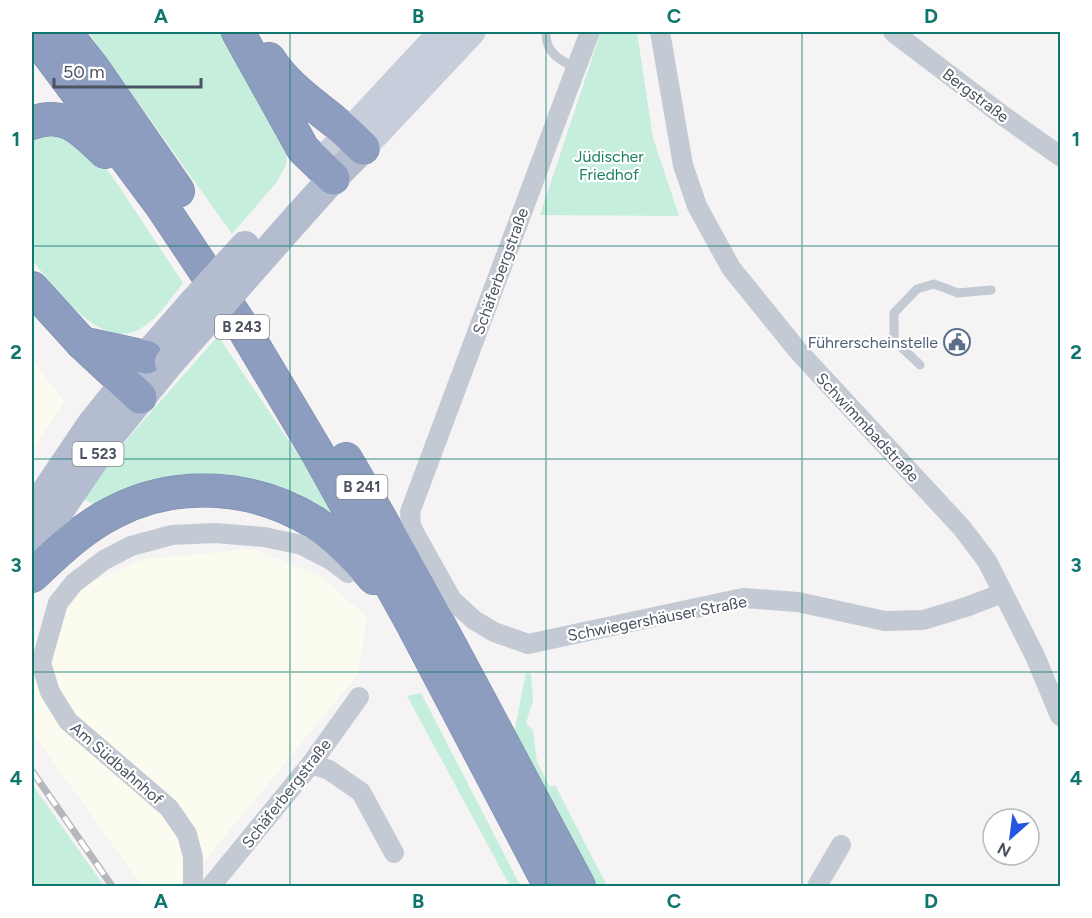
<svg xmlns="http://www.w3.org/2000/svg" width="1092" height="918" viewBox="0 0 1092 918" font-family="Figtree,sans-serif">
<rect width="100%" height="100%" fill="#f5f3f3"/>
<g fill="#fcfbef">
<polygon points="32,359 64,401 32,452"/>
<polygon points="254,549 320,576 367,617 358,674 184,886 142,886 32,732 32,643 86,584 145,559"/>
</g>
<g fill="#c5efdc">
<polygon points="89,32 231,32 287,153 286,165 276,183 232,234 100,49"/>
<polygon points="601,32 637,32 653,138 679,216 540,215"/>
<path d="M58,132L85,144L112,176L183,283C170,299 157,320 138,330C99,350 54,286 32,260V135Z"/>
<polygon points="218,336 335,509 329,517 307,501 265,483 224,474 176,475 136,487 95,505 79,497 136,429"/>
<polygon points="526,673 531,674 533,700 526,723 533,730 537,762 550,787 555,785 607,886 595,886 514,733"/>
<polygon points="421,693 518,881 521,886 510,886 407,696"/>
<polygon points="32,784 104,886 32,886"/>
</g>
<g fill="none" stroke-linecap="round" stroke-linejoin="round">
<defs>
<g id="highway">
<polyline points="32,32 161,205 245,331 317,452 413,625 550,886"/>
<polyline points="65,32 93,68 178,191"/>
<polyline points="238,32 303,149 333,178"/>
<path d="M269,59C285,85 312,103 335,122C345,130 354,139 363,148"/>
<path d="M32,123C65,110 83,131 105,152"/>
<polyline points="32,288 82,343 140,397"/>
<polyline points="82,343 146,357"/>
<path d="M346,459C428,599 502,744 579,886"/>
<path d="M32,576C57,552 82,528 114,512C177,479 254,485 314,522C337,537 356,557 374,578"/>
</g>
</defs>
<use href="#highway" stroke="#7888ab" stroke-width="34"/>
<g stroke="#c4cad3" stroke-width="9">
<path d="M546,32C545,52 559,60 576,68"/>
<polyline points="920,365 894,340 894,313 917,289 934,284 958,293 991,290"/>
</g>
<g stroke="#c4cad3" stroke-width="20">
<polyline points="590,32 576,68 410,512 411,525 415,534 452,600 474,620 494,632 528,644 743,598 798,602 885,621 923,620 966,607 995,596 1002,591"/>
<polyline points="660,32 683,165 697,206 731,268 799,352 962,528 987,561 1035,656 1060,716"/>
<polyline points="893,32 1002,115 1060,156"/>
<polyline points="311,764 329,770 361,792 394,853"/>
<polyline points="193,886 193,857 187,834 169,808 68,721 50,692 41,663 58,603 74,583 104,560 131,546 172,535 215,533 264,537 302,545 331,560 348,573"/>
<polyline points="211,886 311,764 359,697"/>
<polyline points="817,886 841,845"/>
</g>
<g stroke="#c7cdda" stroke-width="27">
<polyline points="363,148 472,32"/>
<polyline points="319,164 442,32"/>
</g>
<g stroke="#b4bdd0" stroke-width="30">
<polyline points="298,217 333,178 363,148"/>
<polyline points="32,513 92,424 146,357 195,301"/>
<polyline points="32,550 112,433 170,362"/>
</g>
<use href="#highway" stroke="#8d9dbf" stroke-width="33"/>
<defs>
<polyline id="rail" points="32,771 112,886"/>
</defs>
<use href="#rail" stroke="#b5b7bd" stroke-width="7"/>
<use href="#rail" stroke="#fff" stroke-width="4.5" stroke-dasharray="14" stroke-linecap="butt"/>
<g stroke="#b4bdd0" stroke-width="30">
<polyline points="195,301 245,246"/>
<polyline points="170,362 298,217"/>
</g>
</g>
<path fill="none" stroke="#0f766e" stroke-width="1.5" stroke-opacity="0.55" d="M290,32V886M546,32V886M802,32V886M32,246H1060M32,459H1060M32,672H1060"/>
<defs>
<symbol id="civic-ring" viewBox="-11 -11 22 22"><circle r="9.5" fill="#fff" stroke="#5c6f8a" stroke-width="1.5"/><path d="M-.6-6.5H3V-4.5H.6V-3L4-1V1h2V6H-6V1h2V-1L-.6-3ZM-1.2 2.5V6h2.4V2.5Z" fill="#5c6f8a"/></symbol>
</defs>
<g fill-rule="evenodd">
<use href="#civic-ring" x="942" y="327" width="30" height="30"/>
</g>
<g text-anchor="middle" stroke-width="4.5" stroke-linejoin="round" paint-order="stroke">
<g fill="#fff" stroke="#818690" stroke-width="1.5">
<rect x="215" y="315" width="54" height="24" rx="4.5"/>
<rect x="72.5" y="442" width="51" height="24" rx="4.5"/>
<rect x="336.5" y="475" width="51" height="24" rx="4.5"/>
</g>
<g font-size="15" font-weight="bold" fill="#4b5260">
<text x="242" y="332">B 243</text>
<text x="98" y="459">L 523</text>
<text x="362" y="492">B 241</text>
</g>
<g font-size="16" fill="#4b5260" stroke="#fff">
<text transform="translate(976 95) rotate(37)" y="6">Bergstraße</text>
<text transform="translate(500 271) rotate(-70)" y="6">Schäferbergstraße</text>
<text transform="translate(868 427) rotate(47)" y="6">Schwimmbadstraße</text>
<text transform="translate(657 618) rotate(-11)" y="6">Schwiegershäuser Straße</text>
<text transform="translate(117 763) rotate(41)" y="6">Am Südbahnhof</text>
<text transform="translate(286 793) rotate(-52)" y="6">Schäferbergstraße</text>
</g>
<g font-size="16" fill="#1b815f" stroke="#fff">
<text x="609" y="162">Jüdischer<tspan x="609" dy="18">Friedhof</tspan></text>
</g>
<g font-size="16" fill="#4e5e75" stroke="#fff" text-anchor="end">
<text x="938" y="348">Führerscheinstelle</text>
</g>
</g>
<rect width="1092" height="918" fill="none" stroke="#ffffff" stroke-width="66"/>
<g transform="translate(1011 837) rotate(208)"><circle r="28" fill="#ffffff" stroke="#b7babf" stroke-width="1.5"/>
<path d="M0-4.5L10 22L0 15L-10 22Z" fill="#2255e0"/>
<text y="-9" font-size="16" font-weight="bold" text-anchor="middle" fill="#4b5260">N</text>
</g>
<path d="M54 78v9h147v-9" fill="none" stroke="#4b5260" stroke-width="3"/>
<text x="63" y="78" font-size="18" fill="#4b5260" stroke="#ffffff" stroke-width="4.5" paint-order="stroke">50 m</text>
<rect x="33" y="33" width="1026" height="852" fill="none" stroke="#0f766e" stroke-width="2"/>
<g font-size="20" text-anchor="middle" font-weight="bold" fill="#0f766e">
<text x="161" y="23">A</text>
<text x="418" y="23">B</text>
<text x="674" y="23">C</text>
<text x="931" y="23">D</text>
<text x="16" y="146">1</text>
<text x="1076" y="146">1</text>
<text x="16" y="359">2</text>
<text x="1076" y="359">2</text>
<text x="16" y="572">3</text>
<text x="1076" y="572">3</text>
<text x="16" y="785">4</text>
<text x="1076" y="785">4</text>
<text x="161" y="908">A</text>
<text x="418" y="908">B</text>
<text x="674" y="908">C</text>
<text x="931" y="908">D</text>
</g>
</svg>
